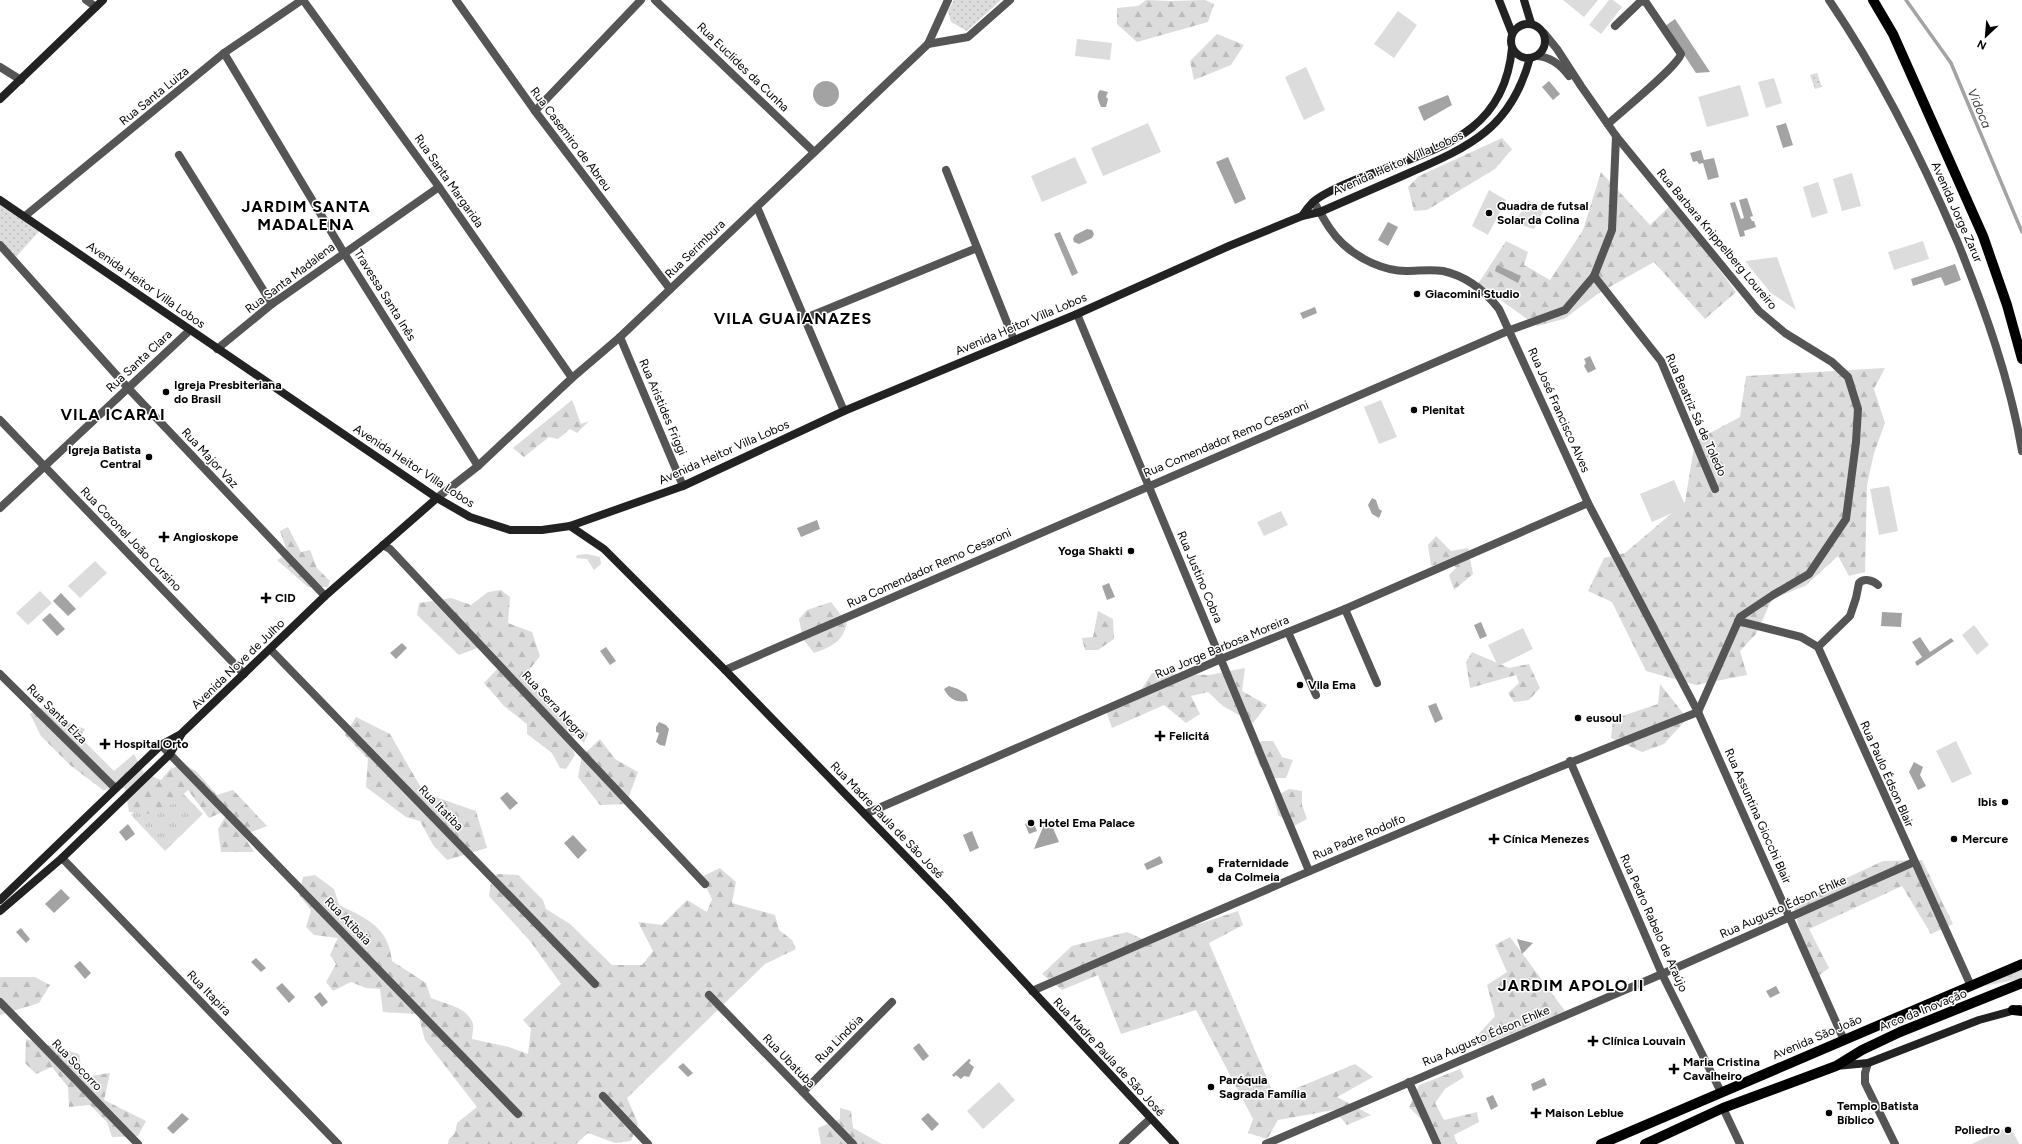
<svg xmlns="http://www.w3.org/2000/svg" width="2022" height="1144" viewBox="0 0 2022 1144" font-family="Figtree,sans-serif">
<defs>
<pattern id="grass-tufts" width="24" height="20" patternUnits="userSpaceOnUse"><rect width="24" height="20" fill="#dcdcdc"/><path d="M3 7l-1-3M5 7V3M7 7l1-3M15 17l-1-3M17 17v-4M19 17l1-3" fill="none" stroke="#bbb"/></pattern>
<pattern id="forest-firs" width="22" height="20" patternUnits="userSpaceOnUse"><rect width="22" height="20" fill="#dcdcdc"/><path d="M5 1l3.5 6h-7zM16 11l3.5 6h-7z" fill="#bbb"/></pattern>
<pattern id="park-dots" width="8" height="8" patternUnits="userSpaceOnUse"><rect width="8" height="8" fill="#dcdcdc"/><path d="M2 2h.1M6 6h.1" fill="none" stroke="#bbb" stroke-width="1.8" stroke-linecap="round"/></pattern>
</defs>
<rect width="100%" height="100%" fill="#fff"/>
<g fill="url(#grass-tufts)">
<polygon points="169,779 203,814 165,851 131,815"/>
<polygon points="2022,969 2022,981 2015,980 1984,986"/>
</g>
<g fill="url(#forest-firs)">
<polygon points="1146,0 1171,1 1205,0 1214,4 1208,22 1137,42 1117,24 1117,8 1138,6"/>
<polygon points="1217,34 1244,45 1231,65 1194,80 1190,61"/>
<polygon points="1502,138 1512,149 1495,169 1427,210 1414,211 1408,187 1419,176"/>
<polygon points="1601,172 1650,225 1671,205 1736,292 1705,319 1654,262 1599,293 1564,319 1537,326 1478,284 1506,241 1528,252 1524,265 1550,280 1583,230"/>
<polygon points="1885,368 1874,389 1885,423 1874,453 1867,485 1865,572 1849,576 1838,556 1805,586 1772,599 1756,634 1740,651 1747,675 1696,685 1646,671 1612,602 1588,591 1604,558 1625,553 1685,502 1695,441 1740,417 1746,376"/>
<polygon points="572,400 581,424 589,421 577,433 570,429 558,439 549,437 524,457 513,448"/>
<polygon points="288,527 301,552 310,550 317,568 330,581 328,587 308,587 277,560 288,554 280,531"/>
<polygon points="1436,536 1451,551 1468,548 1473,574 1454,590 1449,575 1456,568 1450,561 1431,566 1428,545"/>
<polygon points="501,590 510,597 508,623 532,632 540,656 524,677 558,713 588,733 584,743 575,735 569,739 575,755 566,769 560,768 552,753 527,734 527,724 504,706 484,683 500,666 480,647 459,655 417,615 419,603 451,598 471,605 488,592"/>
<path d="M831,602L847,623C843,641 832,647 814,653L803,639L799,619L807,610Z"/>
<polygon points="1098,611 1113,619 1114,639 1098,650 1085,650 1082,638 1093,637"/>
<polygon points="1472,652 1509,668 1529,664 1540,688 1529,700 1514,702 1508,693 1519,683 1516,675 1470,688 1466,662"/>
<polygon points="1245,668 1242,691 1267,705 1253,723 1223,706 1208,692 1191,696 1200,714 1186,723 1164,705 1112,728 1106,711 1135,699 1152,673 1209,675"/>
<polygon points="1660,684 1683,713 1685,721 1664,744 1642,752 1611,738 1613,719 1658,704"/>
<polygon points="43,707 68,723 85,729 80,737 114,771 134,754 144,773 161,780 170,769 184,764 197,772 217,795 233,790 267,826 243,835 254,852 221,852 218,829 230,809 209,818 188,790 173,804 150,814 129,812 125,788 103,790 70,765 41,736 30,714"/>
<polygon points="356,717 390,734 424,793 476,811 487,848 447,860 433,845 420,821 406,817 366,787 368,759 345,735"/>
<polygon points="600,739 615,759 638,772 626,804 600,805 578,777 582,756"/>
<polygon points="1261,741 1273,741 1282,757 1293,760 1286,778 1272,778 1260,766 1254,752"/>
<polygon points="1289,789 1302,791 1302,805 1307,819 1294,826 1278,815 1274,797"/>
<polygon points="1922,860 1953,924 1931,934 1902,886 1809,929 1829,968 1818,976 1803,943 1794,909 1825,888 1883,861"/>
<path d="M720,868L736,882L732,903L775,915L779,930L792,940L796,949L765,964L627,1098L638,1123L631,1141L615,1143L588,1133L576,1144H448L449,1139L455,1133L457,1123L477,1107L425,1040L418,1014L383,1012L380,989L366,988L351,982L333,991L326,982L336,964L330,955L338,938L314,935L306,927L311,910L299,895L303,877L315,875L334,889L339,905C367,919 388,926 392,961L426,983L431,998C445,1004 468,1007 473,1024C474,1028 472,1035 472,1039L509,1047L528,1054L531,1029L523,1020L561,984L530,941L489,896L491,882L497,874L518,875L543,900L546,909L570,924L612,965H642L653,951L638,922L662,925L687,900L707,912L712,899L701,877Z"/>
<polygon points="1238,911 1243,925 1209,943 1275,1097 1355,1064 1373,1077 1337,1097 1371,1115 1347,1125 1334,1110 1278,1120 1267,1139 1248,1133 1253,1119 1196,1010 1121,1034 1098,975 1062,990 1042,974 1072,946 1127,932 1147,941"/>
<polygon points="1510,937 1565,1011 1482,1046 1476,1037 1495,1016 1487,985 1507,972 1495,945"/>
<polygon points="0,977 35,977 50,985 39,1003 0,1015"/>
<polygon points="26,1039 79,1054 83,1077 110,1073 104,1100 146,1121 138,1136 112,1137 107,1122 90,1105 69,1107 68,1087 52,1067 36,1074 25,1063"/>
<polygon points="1460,1069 1464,1077 1445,1089 1435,1103 1444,1120 1477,1112 1479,1122 1454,1135 1457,1144 1432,1144 1426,1124 1409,1107 1419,1085"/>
<polygon points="840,1108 851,1111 853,1128 882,1144 821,1144 818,1128 840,1119"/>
</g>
<g fill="url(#park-dots)">
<polygon points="954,0 1001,0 967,31 951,22 948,11"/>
<polygon points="1817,73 1822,87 1815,89 1810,75"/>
<polygon points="0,201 42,228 16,257 0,240"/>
</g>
<g fill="#dcdcdc">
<polygon points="1563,0 1598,0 1584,17"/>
<polygon points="1609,0 1613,0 1622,7 1601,34 1589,25"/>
<polygon points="1398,11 1417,25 1394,58 1374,44"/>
<polygon points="1077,39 1112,43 1110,60 1075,56"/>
<polygon points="1306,67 1325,110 1304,120 1285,77"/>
<polygon points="1774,78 1782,103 1766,108 1758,82"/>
<polygon points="1740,85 1749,116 1707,127 1698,97"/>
<polygon points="1148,123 1161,152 1103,176 1091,148"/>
<polygon points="1075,157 1087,183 1042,202 1031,176"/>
<polygon points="1852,173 1861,206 1842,211 1833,179"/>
<polygon points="1818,182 1828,213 1812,218 1803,187"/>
<polygon points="1489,190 1506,200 1488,235 1472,226"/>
<polygon points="1528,200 1545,208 1534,229 1515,223"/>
<polygon points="1923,241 1929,259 1894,270 1888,252"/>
<polygon points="1777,257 1796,310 1770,292 1745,261"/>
<polygon points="1381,400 1397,437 1379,444 1364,407"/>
<polygon points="1674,480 1686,507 1652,522 1640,494"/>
<polygon points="1889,486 1898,531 1879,535 1870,489"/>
<polygon points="1281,511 1288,525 1264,536 1257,522"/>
<polygon points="587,554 600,557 601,564 594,570 587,559 576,558 577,555"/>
<polygon points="95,561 107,573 80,598 68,586"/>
<polygon points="40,591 52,603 28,625 16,613"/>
<polygon points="1974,625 1989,645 1977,655 1962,635"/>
<polygon points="1523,628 1533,649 1498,666 1488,645"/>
<polygon points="1956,741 1972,774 1952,783 1936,751"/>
<polygon points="999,1082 1015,1100 983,1129 967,1111"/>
<polygon points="2010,1126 2019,1144 1972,1144"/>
</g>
<g fill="#a3a3a3">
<polygon points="1675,19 1710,72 1696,73 1665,26"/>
<circle cx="826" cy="94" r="13"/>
<polygon points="1549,81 1560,94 1553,100 1542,87"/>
<path d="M1100,90L1108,92L1106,97L1108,99L1106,107H1101C1099,101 1095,96 1100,90Z"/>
<polygon points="1448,95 1452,105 1424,121 1418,107"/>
<polygon points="1786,123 1793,145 1783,148 1776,126"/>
<polygon points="1701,150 1704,160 1714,158 1719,177 1708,180 1703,163 1699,164 1697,161 1693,162 1690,153"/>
<polygon points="1228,157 1246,199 1235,204 1216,162"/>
<polygon points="1747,198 1753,216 1750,217 1752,221 1754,221 1756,227 1744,231 1745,236 1740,237 1730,203 1735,202 1741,219 1744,218 1739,200"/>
<polygon points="1388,222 1398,227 1388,246 1378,240"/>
<polygon points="1087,229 1092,230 1094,234 1092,238 1079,244 1074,242 1073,239 1075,235"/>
<polygon points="1060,232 1078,273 1072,276 1054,234"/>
<polygon points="1955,264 1961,280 1945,286 1941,277 1913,286 1911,279"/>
<polygon points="1497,265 1521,276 1518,283 1495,271"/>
<polygon points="1315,307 1317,313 1303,319 1300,313"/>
<polygon points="1590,356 1596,369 1588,373 1584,366 1586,363 1584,359"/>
<polygon points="1372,498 1376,500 1379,509 1382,511 1379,518 1372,514 1368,505"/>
<polygon points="817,520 820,529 801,537 797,528"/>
<polygon points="1109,583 1115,597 1107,600 1102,586"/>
<polygon points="61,593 76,609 68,616 53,601"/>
<polygon points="1882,612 1902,613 1901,627 1881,626"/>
<polygon points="50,613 65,629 57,636 42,620"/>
<polygon points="1481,622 1487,636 1480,639 1474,625"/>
<polygon points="1920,637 1930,652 1951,638 1954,641 1917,666 1915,662 1922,657 1912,642"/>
<polygon points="402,643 407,648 396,659 390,653"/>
<polygon points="606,647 616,661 610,665 600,651"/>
<path d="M949,686L958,689L966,694L968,701C956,703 949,699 944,689Z"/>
<polygon points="1436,703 1443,719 1435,723 1428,706"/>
<polygon points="659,722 666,725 669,729 665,746 660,745 656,742 659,733 656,732 656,727"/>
<polygon points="1914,762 1923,767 1920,775 1926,786 1918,790 1909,772"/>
<polygon points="507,792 518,803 510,810 500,798"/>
<polygon points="1046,820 1050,821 1059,842 1034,849"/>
<polygon points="1033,821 1037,831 1029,834 1025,824"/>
<polygon points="128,824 135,834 126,841 119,832"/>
<polygon points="972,831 979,848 970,852 963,835"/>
<polygon points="573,835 587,850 578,859 564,843"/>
<polygon points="1160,856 1163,863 1147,870 1144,864"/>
<polygon points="61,889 70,898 54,913 45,904"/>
<polygon points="21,928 30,939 26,943 16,932"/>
<polygon points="1517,939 1533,943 1522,954"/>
<polygon points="256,958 266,968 261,972 251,962"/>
<polygon points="80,961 91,973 85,979 74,966"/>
<polygon points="282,983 295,997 289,1003 276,988"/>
<polygon points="1776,986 1780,993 1770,998 1766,991"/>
<polygon points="320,992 328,1002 322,1007 314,997"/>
<polygon points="919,1043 929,1056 923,1061 913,1048"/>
<polygon points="969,1059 971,1060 969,1063 974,1067 969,1077 964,1076 961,1079 956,1075 954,1077 952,1075"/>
<polygon points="683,1063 693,1073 688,1077 678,1067"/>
<polygon points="1544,1078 1547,1085 1533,1091 1531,1084"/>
<polygon points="1493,1095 1498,1106 1491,1110 1486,1098"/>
<polygon points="182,1113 189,1119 173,1134 167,1128"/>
<polygon points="928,1113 939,1124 932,1131 921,1119"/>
</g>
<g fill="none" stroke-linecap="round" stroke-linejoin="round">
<polyline stroke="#a3a3a3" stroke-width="3.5" points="1906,0 1951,63 2022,232"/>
<g stroke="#555" stroke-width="8">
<polyline points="86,0 96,7"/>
<polyline points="303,0 439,187 572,378"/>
<polyline points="456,0 535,111 670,289"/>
<polyline points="655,0 814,152"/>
<path d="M1829,0C1881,76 1922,159 1958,243C1985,310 2010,380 2022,451"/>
<polyline points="1544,33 1557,49 1581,86 1616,136 1759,311 1785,333 1832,362 1848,377 1858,409 1856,442 1846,519 1809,574 1773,595 1740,617 1698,712"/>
<polyline points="928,44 968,37 1010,0"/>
<polyline points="224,53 344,253 478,466"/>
<path d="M1537,56C1551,57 1561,65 1569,76"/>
<polyline points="0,67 21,80"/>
<polyline points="535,111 641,0"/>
<path d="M1608,124C1622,111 1677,67 1681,54L1645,1L1640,2L1615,26"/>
<polyline points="179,155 272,304"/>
<polyline points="946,170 1014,340"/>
<path d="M1314,202C1323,217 1330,232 1343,244C1359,259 1384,271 1406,271C1419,271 1430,269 1443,271C1466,276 1485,291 1499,309L1588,503L1698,712L1844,1040"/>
<polyline points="757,207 844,411"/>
<polyline points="25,216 224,53 302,0"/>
<polyline points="0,245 128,388 325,596"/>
<polyline points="1594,276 1661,361 1715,489"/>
<polyline points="1077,314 1309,871"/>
<polyline points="803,319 977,248"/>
<polyline points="620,337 683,486"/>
<polyline points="217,349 272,304 439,187"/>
<polyline points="0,420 244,674"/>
<polyline points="437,498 478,466 572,378 620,337 928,44 948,0"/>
<polyline points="0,508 189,331"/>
<polyline points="383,545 390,549 705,884"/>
<polyline points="1345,609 1377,683"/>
<polyline points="1738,621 1801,637 1818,647 1971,986"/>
<polyline points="1288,632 1316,695"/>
<path d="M1818,647L1850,616L1856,598L1859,583C1864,578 1873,580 1878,585"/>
<polyline points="270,649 595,984"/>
<polyline points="725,670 1510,330 1565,310 1594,276 1612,230 1616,136"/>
<polyline points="0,674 115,788"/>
<polyline points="161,745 518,1114"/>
<polyline points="1570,761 1662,974 1721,1092"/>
<polyline points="865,814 1221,659 1345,609 1588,503"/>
<polyline points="62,858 338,1144"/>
<path d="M1032,991C1253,895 1474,799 1698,712"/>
<polyline points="709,995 853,1144"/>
<polyline points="0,1002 138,1144"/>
<polyline points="1868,1063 1865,1073 1865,1083 1895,1144"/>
<polyline points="1409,1082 1437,1144"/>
<polyline points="803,1092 892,1002"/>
<polyline points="603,1096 648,1144"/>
<polyline points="1723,1108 1740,1144"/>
<polyline points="1123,1144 1150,1119"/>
<polyline points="1266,1144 1662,974 1914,862"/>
</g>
<g stroke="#222" stroke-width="8">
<polyline points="1499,0 1512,33"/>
<polyline points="1524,0 1531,23"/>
<circle cx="1528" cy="41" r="17"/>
<polyline points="0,99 103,0"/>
<path d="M0,200L437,498L470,517L510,530H542L570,526L683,486L844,411L1077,314L1229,246L1302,216L1320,212C1349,199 1379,186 1409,173C1471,146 1511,128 1530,58"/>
<path d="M1302,216C1305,211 1309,206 1313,202C1326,191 1350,182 1365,176C1435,149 1504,136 1512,48"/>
<polyline points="570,526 604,549 725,670 949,901 1175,1144"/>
<polyline points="0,900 161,745 181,734 325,596 437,498"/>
<polyline points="0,911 62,858 170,754 181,735"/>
<polyline points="1836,1066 1868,1063 1979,1020 2019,1009"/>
</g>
<g stroke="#000" stroke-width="10">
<polyline points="1873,0 1893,34 1983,236 2007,305 2022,359"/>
<polyline points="2013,1010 2022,1011"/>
<polyline points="1601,1144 2022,964"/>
<polyline points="1645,1144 1723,1108 1836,1066 1862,1050 1900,1032 2022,983"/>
</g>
</g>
<g fill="#000" stroke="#fff" stroke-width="1.5">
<circle cx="1489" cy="213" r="4"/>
<circle cx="1417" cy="294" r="4"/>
<circle cx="166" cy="392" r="4"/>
<circle cx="1414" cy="410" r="4"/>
<circle cx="149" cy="457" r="4"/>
<path d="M162 531h4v4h4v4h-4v4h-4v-4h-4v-4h4z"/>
<circle cx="1131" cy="551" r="4"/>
<path d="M264 592h4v4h4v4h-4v4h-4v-4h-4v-4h4z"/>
<circle cx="1300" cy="685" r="4"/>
<circle cx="1578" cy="718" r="4"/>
<path d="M1158 730h4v4h4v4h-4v4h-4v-4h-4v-4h4z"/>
<path d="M103 738h4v4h4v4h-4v4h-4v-4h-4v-4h4z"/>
<circle cx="2005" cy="802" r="4"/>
<circle cx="1031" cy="823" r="4"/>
<path d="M1492 833h4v4h4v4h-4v4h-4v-4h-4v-4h4z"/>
<circle cx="1954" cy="839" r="4"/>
<circle cx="1210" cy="870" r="4"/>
<path d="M1591 1035h4v4h4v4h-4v4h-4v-4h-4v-4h4z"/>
<path d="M1672 1063h4v4h4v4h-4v4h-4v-4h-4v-4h4z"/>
<circle cx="1211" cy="1087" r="4"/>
<path d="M1534 1107h4v4h4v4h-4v4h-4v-4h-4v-4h4z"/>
<circle cx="1829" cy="1113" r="4"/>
<circle cx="2008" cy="1130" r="4"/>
</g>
<g text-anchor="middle" stroke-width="3" stroke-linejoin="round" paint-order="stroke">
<g font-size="12" fill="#000" stroke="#fff">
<text transform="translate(743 67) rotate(44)" y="4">Rua Euclides da Cunha</text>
<text transform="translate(154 96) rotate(-39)" y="4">Rua Santa Luiza</text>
<text transform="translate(571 139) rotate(53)" y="4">Rua Casemiro de Abreu</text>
<text transform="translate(1398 163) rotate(-24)" y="4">Avenida Heitor Villa Lobos</text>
<text transform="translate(449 181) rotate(55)" y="4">Rua Santa Margarida</text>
<text transform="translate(1957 212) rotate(66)" y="4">Avenida Jorge Zarur</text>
<text transform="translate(1717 239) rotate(50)" y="4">Rua Barbara Knippelberg Loureiro</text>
<text transform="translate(695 249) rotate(-44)" y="4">Rua Serimbura</text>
<text transform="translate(290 278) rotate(-37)" y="4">Rua Santa Madalena</text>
<text transform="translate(146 285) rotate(35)" y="4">Avenida Heitor Villa Lobos</text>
<text transform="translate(385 295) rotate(58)" y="4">Travessa Santa Inês</text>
<text transform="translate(1021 324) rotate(-23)" y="4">Avenida Heitor Villa Lobos</text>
<text transform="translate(139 361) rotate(-43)" y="4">Rua Santa Clara</text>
<text transform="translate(663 407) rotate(67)" y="4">Rua Aristides Friggi</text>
<text transform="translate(1559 410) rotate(66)" y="4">Rua José Francisco Alves</text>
<text transform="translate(1696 415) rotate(66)" y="4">Rua Beatriz Sá de Toledo</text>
<text transform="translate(1226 439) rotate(-23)" y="4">Rua Comendador Remo Cesaroni</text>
<text transform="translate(724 452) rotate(-24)" y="4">Avenida Heitor Villa Lobos</text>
<text transform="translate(210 458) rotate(47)" y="4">Rua Major Vaz</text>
<text transform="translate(414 466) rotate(33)" y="4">Avenida Heitor Villa Lobos</text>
<text transform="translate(131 539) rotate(46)" y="4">Rua Coronel João Cursino</text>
<text transform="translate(929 568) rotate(-24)" y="4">Rua Comendador Remo Cesaroni</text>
<text transform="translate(1200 577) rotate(67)" y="4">Rua Justino Cobra</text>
<text transform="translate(1222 647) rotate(-23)" y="4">Rua Jorge Barbosa Moreira</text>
<text transform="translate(238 664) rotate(-44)" y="4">Avenida Nove de Julho</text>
<text transform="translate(554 705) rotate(47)" y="4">Rua Serra Negra</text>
<text transform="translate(57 714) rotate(45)" y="4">Rua Santa Elza</text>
<text transform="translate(1887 774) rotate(66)" y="4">Rua Paulo Édson Blair</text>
<text transform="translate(441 808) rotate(46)" y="4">Rua Itatiba</text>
<text transform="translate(1758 816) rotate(66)" y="4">Rua Assuntina Giocchi Blair</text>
<text transform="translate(887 820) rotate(46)" y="4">Rua Madre Paula de São José</text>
<text transform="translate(1359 837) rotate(-23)" y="4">Rua Padre Rodolfo</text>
<text transform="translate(1783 907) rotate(-24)" y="4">Rua Augusto Édson Ehlke</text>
<text transform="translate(348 921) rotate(46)" y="4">Rua Atibaia</text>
<text transform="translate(1654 923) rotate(66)" y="4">Rua Pedro Rabelo de Araújo</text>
<text transform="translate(209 993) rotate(46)" y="4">Rua Itapira</text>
<text transform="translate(1923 1010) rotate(-22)" y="4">Arco da Inovação</text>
<text transform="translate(1486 1036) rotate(-23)" y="4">Rua Augusto Édson Ehlke</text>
<text transform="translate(1817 1037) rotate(-23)" y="4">Avenida São João</text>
<text transform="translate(839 1039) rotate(-45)" y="4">Rua Lindóia</text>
<text transform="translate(1109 1057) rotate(47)" y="4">Rua Madre Paula de São José</text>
<text transform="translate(789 1061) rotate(46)" y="4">Rua Ubatuba</text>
<text transform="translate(77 1065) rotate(46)" y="4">Rua Socorro</text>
</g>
<g font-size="12" font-weight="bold" fill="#000" stroke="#fff" text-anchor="start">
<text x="1497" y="210">Quadra de futsal<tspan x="1497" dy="14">Solar da Colina</tspan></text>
<text x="1425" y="298">Giacomini Studio</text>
<text x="174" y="389">Igreja Presbiteriana<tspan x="174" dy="14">do Brasil</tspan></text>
<text x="1422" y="414">Plenitat</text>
<text x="141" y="454" text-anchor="end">Igreja Batista<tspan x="141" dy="14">Central</tspan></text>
<text x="173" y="541">Angioskope</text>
<text x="1123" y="555" text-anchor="end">Yoga Shakti</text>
<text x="275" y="602">CID</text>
<text x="1308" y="689">Vila Ema</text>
<text x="1586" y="722">eusoul</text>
<text x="1169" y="740">Felicitá</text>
<text x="114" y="748">Hospital Orto</text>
<text x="1997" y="806" text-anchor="end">Ibis</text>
<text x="1039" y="827">Hotel Ema Palace</text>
<text x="1503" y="843">Cínica Menezes</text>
<text x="1962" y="843">Mercure</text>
<text x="1218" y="867">Fraternidade<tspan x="1218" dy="14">da Colmeia</tspan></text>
<text x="1602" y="1045">Clínica Louvain</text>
<text x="1683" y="1066">Maria Cristina<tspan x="1683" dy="14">Cavalheiro</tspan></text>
<text x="1219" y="1084">Paróquia<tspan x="1219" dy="14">Sagrada Família</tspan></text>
<text x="1837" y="1110">Templo Batista<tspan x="1837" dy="14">Bíblico</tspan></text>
<text x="1545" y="1117">Maison Leblue</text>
<text x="2000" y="1134" text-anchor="end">Poliedro</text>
</g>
<g font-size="13" font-style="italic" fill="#444" stroke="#fff">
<text transform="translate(1980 108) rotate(67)" y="5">Vidoca</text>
</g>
<g font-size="16" font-weight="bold" letter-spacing="1" fill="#000" stroke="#fff">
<text x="306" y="212">JARDIM SANTA<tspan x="306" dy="18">MADALENA</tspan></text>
<text x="793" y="324">VILA GUAIANAZES</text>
<text x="113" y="420">VILA ICARAI</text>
<text x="1571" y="991">JARDIM APOLO II</text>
</g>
</g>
<g transform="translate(1986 36) rotate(206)" stroke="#ffffff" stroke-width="3" paint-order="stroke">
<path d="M0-3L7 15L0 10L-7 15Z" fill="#000000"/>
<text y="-6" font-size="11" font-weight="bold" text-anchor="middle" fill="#000000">N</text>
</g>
</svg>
